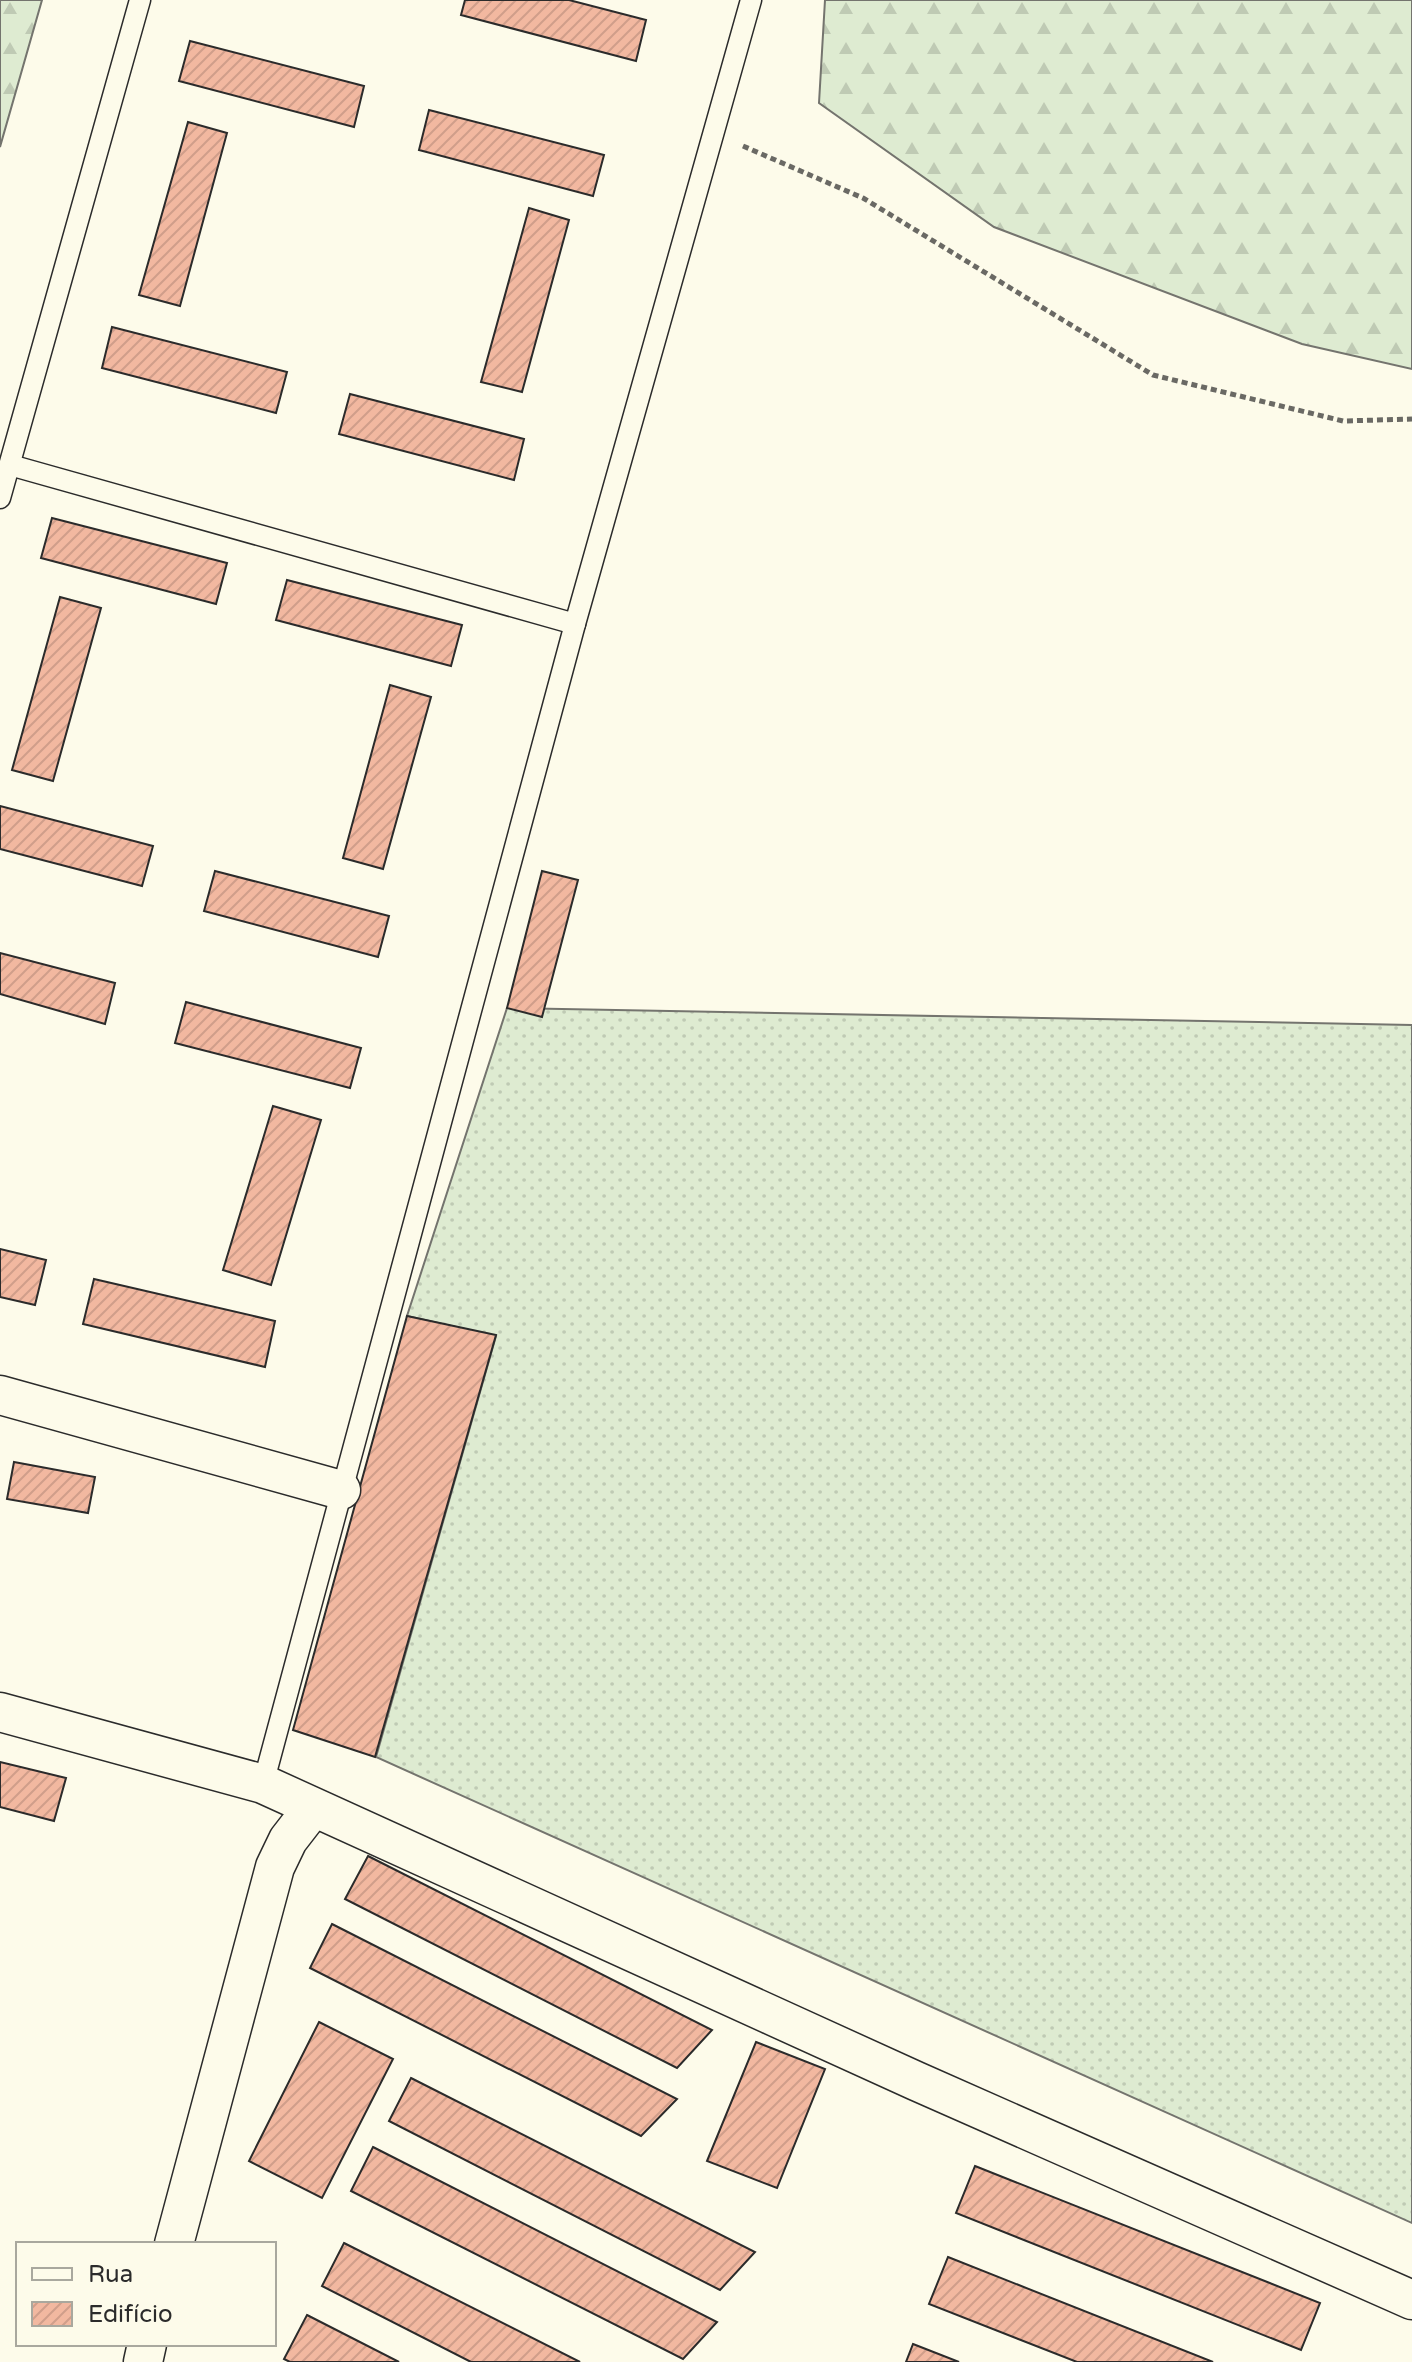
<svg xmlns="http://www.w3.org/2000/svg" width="1412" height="2362" viewBox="0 0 1412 2362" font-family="'Varela Round',sans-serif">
<defs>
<pattern id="grass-dots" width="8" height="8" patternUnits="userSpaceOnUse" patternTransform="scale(2)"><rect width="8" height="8" fill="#deebd1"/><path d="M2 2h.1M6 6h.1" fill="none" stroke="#bfcab4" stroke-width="1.8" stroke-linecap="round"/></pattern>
<pattern id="forest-firs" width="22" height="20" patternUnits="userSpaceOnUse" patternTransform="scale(2)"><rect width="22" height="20" fill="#deebd1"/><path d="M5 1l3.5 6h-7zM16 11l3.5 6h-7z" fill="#bfcab4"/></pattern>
<pattern id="building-hatch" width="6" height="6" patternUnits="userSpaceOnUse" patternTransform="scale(2)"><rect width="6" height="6" fill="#f2b8a0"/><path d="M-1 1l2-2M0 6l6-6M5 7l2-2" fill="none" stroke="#d09e8a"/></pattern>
</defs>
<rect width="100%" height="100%" fill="#fdfbea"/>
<polygon fill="url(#grass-dots)" stroke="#74746e" stroke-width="2" points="507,1008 1412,1025 1412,2223 376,1757 496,1336 407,1316"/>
<g fill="url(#forest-firs)" stroke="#74746e" stroke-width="2">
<polygon points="0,0 42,0 0,147"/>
<polygon points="825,0 1412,0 1412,369 1302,344 994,227 819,103"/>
</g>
<g fill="url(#building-hatch)" stroke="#2b2b2b" stroke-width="2">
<polygon points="465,0 569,0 646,20 636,61 461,15"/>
<polygon points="190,41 364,86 354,127 179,81"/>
<polygon points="429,110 604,155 593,196 419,150"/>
<polygon points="188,122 227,133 180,306 139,295"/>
<polygon points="529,208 569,220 522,392 481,382"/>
<polygon points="112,327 287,372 276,413 102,368"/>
<polygon points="350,394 524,439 514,480 339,434"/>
<polygon points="52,518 227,563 216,604 41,558"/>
<polygon points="287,580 462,625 451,666 276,620"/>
<polygon points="60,597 101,608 53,781 12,770"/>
<polygon points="390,685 431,697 383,869 343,858"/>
<polygon points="0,806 153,846 142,886 0,849"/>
<polygon points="215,871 389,916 378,957 204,911"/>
<polygon points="542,871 578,880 542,1017 507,1008"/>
<polygon points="0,953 115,983 105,1024 0,994"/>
<polygon points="186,1002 361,1048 350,1088 175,1043"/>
<polygon points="273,1106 321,1120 271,1285 223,1270"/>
<polygon points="0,1249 46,1260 35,1305 0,1297"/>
<polygon points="94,1279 275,1321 265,1367 83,1324"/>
<polygon points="407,1316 496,1335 375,1757 293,1730"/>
<polygon points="14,1462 95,1477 88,1513 7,1499"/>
<polygon points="0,1762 66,1778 54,1821 0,1807"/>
<polygon points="368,1856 712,2030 677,2068 345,1899"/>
<polygon points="332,1924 677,2099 641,2136 310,1968"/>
<polygon points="319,2022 393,2059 322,2198 249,2161"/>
<polygon points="756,2042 825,2069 777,2188 707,2161"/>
<polygon points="411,2078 755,2252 720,2290 389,2121"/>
<polygon points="373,2147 717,2322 683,2359 351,2191"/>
<polygon points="975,2166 1320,2303 1301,2350 956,2213"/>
<polygon points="344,2243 580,2362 471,2362 322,2286"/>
<polygon points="948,2257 1213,2362 1077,2362 929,2304"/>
<polygon points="307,2315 399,2362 290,2362 284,2359"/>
<polygon points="913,2344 959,2362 906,2362"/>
</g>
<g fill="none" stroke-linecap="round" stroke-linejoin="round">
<defs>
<g id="service">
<polyline points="10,465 575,624"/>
<polyline points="0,498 140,0"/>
<polyline points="263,1784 575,624 751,0"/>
</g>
<g id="minor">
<polyline points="0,1395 341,1490"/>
<polyline points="0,1712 263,1784 916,2081 1412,2300"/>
<polyline points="174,2244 275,1867 288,1840 312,1809"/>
<polyline points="143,2362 147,2344"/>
</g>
</defs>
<use href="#service" stroke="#2b2b2b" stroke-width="23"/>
<use href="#minor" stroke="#2b2b2b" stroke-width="41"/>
<polyline stroke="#6a6964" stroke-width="5" stroke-dasharray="6 4" stroke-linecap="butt" points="743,146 863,198 1153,375 1343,421 1412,419"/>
<use href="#service" stroke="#fdfbea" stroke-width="20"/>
<use href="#minor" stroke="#fdfbea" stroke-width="38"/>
</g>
<rect x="16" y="2242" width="260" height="104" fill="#fdfbea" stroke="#a9a89e" stroke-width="2"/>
<rect x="32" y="2268" width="40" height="12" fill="#fdfbea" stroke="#a9a89e" stroke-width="2"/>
<text x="88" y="2282" font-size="24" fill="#2b2b2b">Rua</text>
<rect x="32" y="2302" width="40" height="24" fill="url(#building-hatch)" stroke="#a9a89e" stroke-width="2"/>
<text x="88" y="2322" font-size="24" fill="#2b2b2b">Edifício</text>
</svg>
